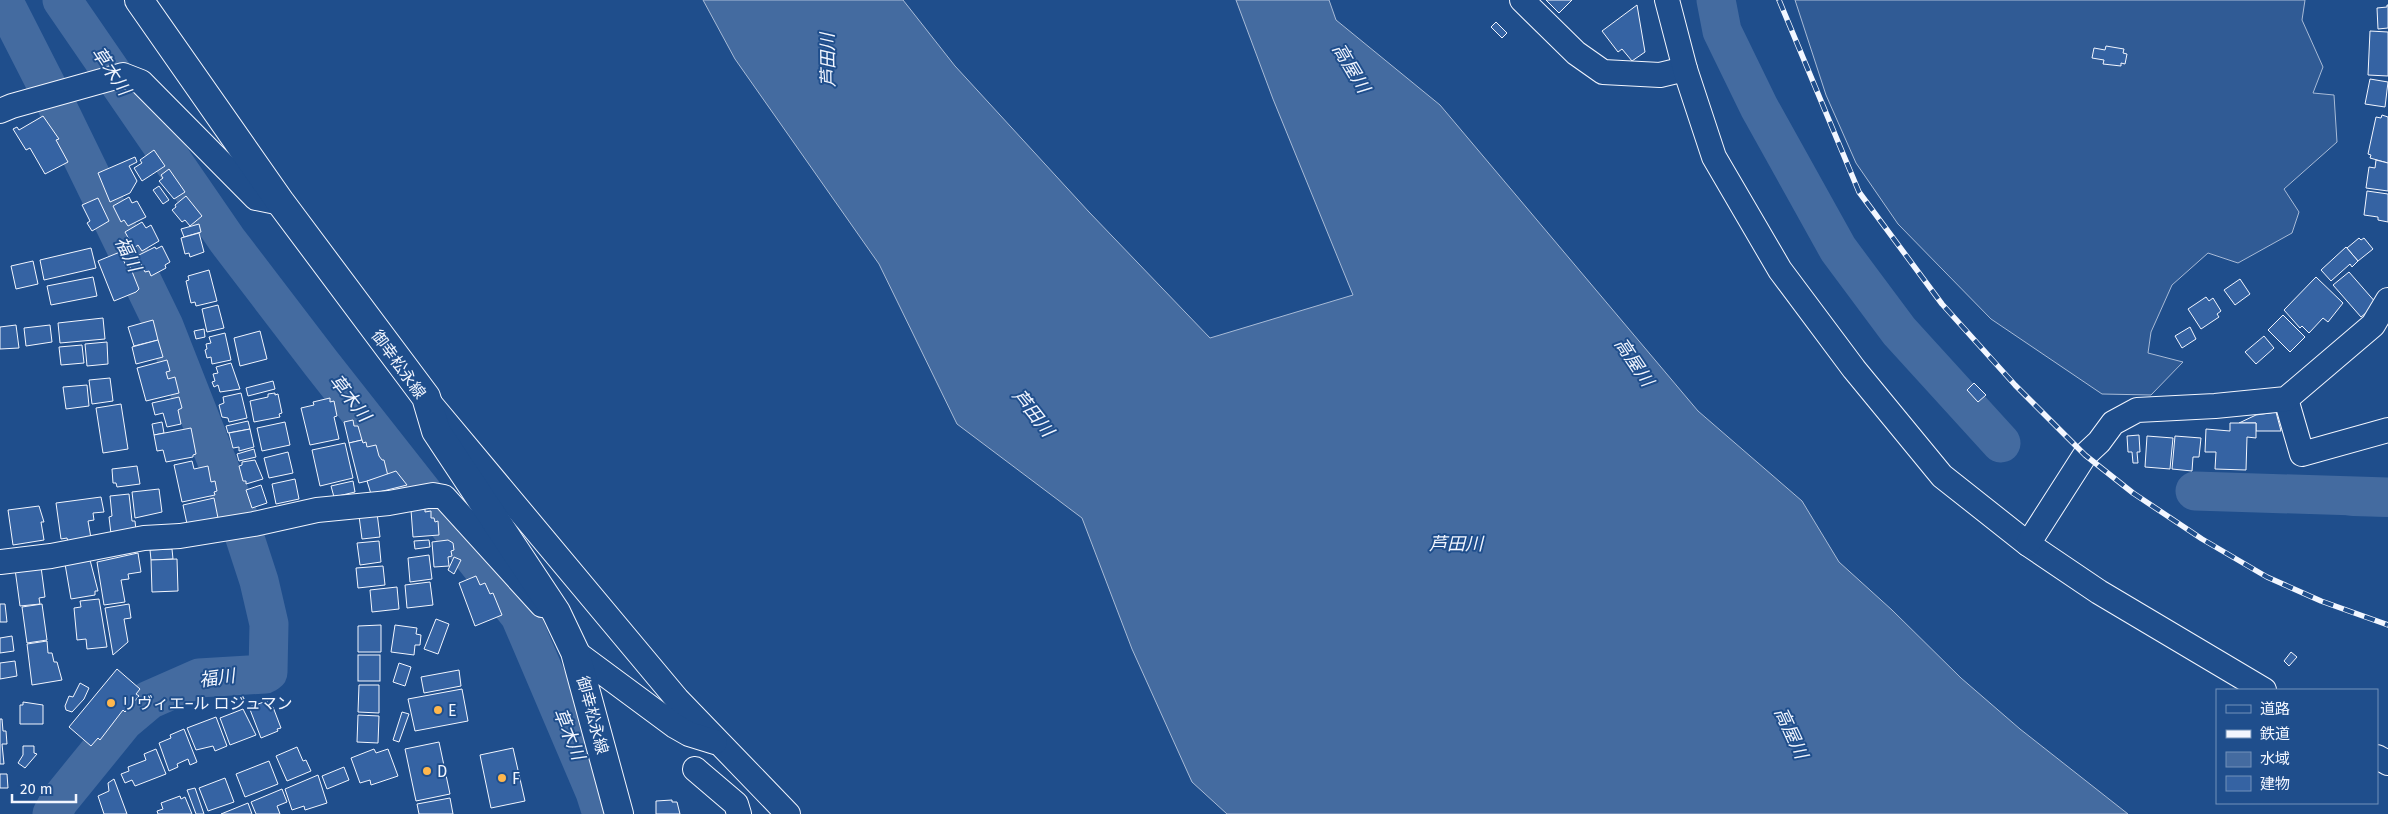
<svg xmlns="http://www.w3.org/2000/svg" width="2388" height="814" viewBox="0 0 2388 814" font-family="'Fira Sans','Noto Sans JP',sans-serif">
<rect width="100%" height="100%" fill="#1f4e8c"/>
<polygon fill="#305b95" stroke="#a8bbd7" points="1795,0 2305,0 2302,20 2323,67 2313,93 2334,95 2337,142 2284,189 2299,212 2292,233 2238,263 2208,253 2172,285 2151,332 2148,353 2183,362 2151,395 2102,394 1991,319 1898,224 1856,163 1826,95"/>
<polygon fill="#446ba0" stroke="#a8bbd7" points="703,0 903,0 955,66 1089,212 1210,338 1353,295 1273,99 1236,0 1329,0 1336,20 1440,105 1698,411 1802,501 1839,562 1892,610 1961,678 2020,729 2128,814 1227,814 1192,782 1132,649 1082,518 957,424 879,264 735,59"/>
<g fill="none" stroke-linecap="round" stroke-linejoin="round">
<polyline stroke="#446ba0" stroke-width="6" points="2195,491 2353,513 2388,514"/>
<g stroke="#446ba0" stroke-width="39">
<polyline points="3,0 56,104 164,326 238,515"/>
<polyline points="62,0 227,240 321,363 520,616 595,792 602,814"/>
<polyline points="1716,0 1722,31 1759,107 1838,249 1899,331 2001,443"/>
<polyline points="2195,491 2388,497"/>
<polyline points="52,814 59,801 124,721 149,700 199,678 265,674 268,672 269,624 259,581 244,535"/>
</g>
</g>
<g fill="#3563a3" stroke="#f2f6ff">
<polygon points="1546,0 1572,0 1559,13"/>
<polygon points="1637,5 1645,52 1632,61 1622,49 1618,52 1602,31"/>
<polygon points="2387,5 2388,5 2388,28 2378,29 2377,8 2387,7"/>
<polygon points="1496,22 1507,33 1502,38 1491,27"/>
<polygon points="2370,31 2388,32 2388,76 2368,75"/>
<polygon points="2106,46 2124,49 2123,53 2127,54 2125,64 2121,63 2121,66 2103,64 2104,60 2092,58 2094,48 2105,50"/>
<polygon points="2370,79 2388,82 2385,107 2365,104"/>
<polygon points="2382,115 2388,117 2388,163 2370,158 2371,155 2368,154 2376,117 2381,118"/>
<polygon points="43,116 59,139 56,140 68,162 45,174 30,148 26,150 13,129 17,127 19,130"/>
<polygon points="154,150 165,166 142,181 134,168 142,163 140,160"/>
<polygon points="135,157 137,162 129,166 137,181 130,193 110,202 98,173"/>
<polygon points="2376,160 2388,163 2388,191 2366,188 2369,167 2375,168"/>
<polygon points="169,169 185,192 174,199 159,181 163,178 161,175"/>
<polygon points="159,186 169,200 163,204 153,190"/>
<polygon points="2367,191 2388,194 2388,222 2378,220 2378,217 2364,215"/>
<polygon points="186,196 202,216 190,226 185,220 182,222 172,210 176,207 175,205"/>
<polygon points="129,197 132,203 137,201 146,217 128,226 124,220 121,222 113,206"/>
<polygon points="98,198 109,221 92,231 87,223 90,221 82,205"/>
<polygon points="142,222 146,228 151,225 159,241 142,251 138,245 134,248 125,232"/>
<polygon points="199,224 201,232 184,237 181,229"/>
<polygon points="199,233 204,252 190,257 189,253 185,254 181,238"/>
<polygon points="2359,238 2361,240 2364,238 2373,249 2358,261 2347,248"/>
<polygon points="162,246 170,262 165,265 166,268 151,276 149,271 145,272 137,256 155,247 156,249"/>
<polygon points="2346,247 2358,261 2352,267 2350,264 2331,281 2321,270"/>
<polygon points="91,248 96,268 44,280 40,260"/>
<polygon points="120,252 126,266 129,264 139,289 136,292 114,301 98,261"/>
<polygon points="33,261 38,284 16,289 11,266"/>
<polygon points="209,270 217,301 196,306 195,302 191,303 186,281 189,280 188,276"/>
<polygon points="2349,272 2377,304 2361,317 2333,285"/>
<polygon points="93,277 97,296 51,305 47,286"/>
<polygon points="2316,277 2343,303 2328,322 2323,318 2309,333 2302,326 2300,328 2284,310"/>
<polygon points="2240,279 2250,294 2235,305 2224,290"/>
<polygon points="2206,297 2209,301 2213,298 2221,311 2217,314 2219,317 2201,329 2188,309"/>
<polygon points="218,305 224,328 207,332 202,309"/>
<polygon points="2283,315 2305,337 2290,352 2268,330"/>
<polygon points="103,318 105,339 60,343 58,323"/>
<polygon points="153,320 158,340 134,346 128,327"/>
<polygon points="16,325 19,348 0,349 0,327"/>
<polygon points="50,325 52,342 26,346 24,328"/>
<polygon points="2190,327 2196,339 2182,348 2175,336"/>
<polygon points="204,329 205,337 196,339 194,331"/>
<polygon points="260,331 267,359 240,366 234,338"/>
<polygon points="225,333 231,360 212,364 211,357 207,358 205,350 207,349 206,344 211,343 209,337"/>
<polygon points="2264,336 2274,348 2256,364 2245,352"/>
<polygon points="158,340 163,357 136,364 132,347"/>
<polygon points="107,342 108,364 87,366 85,344"/>
<polygon points="82,345 84,363 61,365 59,347"/>
<polygon points="167,360 170,371 166,372 168,379 175,377 179,393 146,401 137,368"/>
<polygon points="231,363 240,389 220,392 218,385 214,387 212,382 215,381 213,374 218,373 216,367"/>
<polygon points="110,378 113,401 92,404 89,380"/>
<polygon points="273,381 275,389 248,396 246,388"/>
<polygon points="1974,383 1986,395 1978,402 1967,390"/>
<polygon points="87,385 89,406 66,409 63,387"/>
<polygon points="241,393 247,418 229,422 228,418 222,417 219,405 224,403 223,397"/>
<polygon points="275,393 275,395 278,394 282,413 279,414 280,417 254,422 250,401 268,397 268,394"/>
<polygon points="179,397 182,408 178,410 181,424 167,427 163,413 155,415 152,403"/>
<polygon points="330,398 330,402 334,401 337,416 334,417 339,439 310,445 301,408 314,405 313,402"/>
<polygon points="121,404 128,449 103,453 96,408"/>
<polygon points="2276,412 2281,431 2256,431 2256,423 2239,423 2256,415"/>
<polygon points="353,420 354,426 358,426 362,440 349,443 344,422"/>
<polygon points="248,421 250,429 228,433 226,426"/>
<polygon points="162,422 164,433 154,435 152,424"/>
<polygon points="285,422 290,445 262,451 257,428"/>
<polygon points="2230,423 2256,423 2256,438 2247,437 2246,470 2215,469 2216,452 2205,452 2206,429 2230,431"/>
<polygon points="191,428 196,454 193,455 193,457 166,462 163,450 157,451 154,435"/>
<polygon points="250,429 254,447 239,451 239,447 233,448 229,433"/>
<polygon points="2139,435 2140,452 2137,452 2138,463 2133,463 2132,452 2128,452 2127,436"/>
<polygon points="2147,436 2173,438 2170,469 2145,467"/>
<polygon points="2175,436 2201,438 2199,457 2193,457 2192,471 2172,469"/>
<polygon points="362,440 363,443 366,442 367,447 376,445 379,456 382,460 384,460 388,476 359,483 349,443"/>
<polygon points="345,443 353,478 320,486 312,450"/>
<polygon points="254,449 256,457 239,461 237,454"/>
<polygon points="288,452 293,473 269,478 264,458"/>
<polygon points="255,460 263,479 246,484 246,481 243,481 239,466 242,465 242,462"/>
<polygon points="192,461 194,469 208,466 211,482 215,481 217,491 214,492 215,495 182,502 174,465"/>
<polygon points="137,466 140,484 117,487 116,483 113,483 112,469"/>
<polygon points="396,471 407,485 371,494 367,481"/>
<polygon points="295,479 299,499 276,504 272,484"/>
<polygon points="353,481 355,492 334,497 331,486"/>
<polygon points="261,485 267,503 252,508 246,490"/>
<polygon points="159,489 162,512 135,518 132,492"/>
<polygon points="129,494 132,521 135,521 136,530 111,534 109,517 112,516 110,496"/>
<polygon points="101,497 104,512 93,513 94,520 88,521 91,538 68,542 67,538 61,539 56,503"/>
<polygon points="214,498 218,518 187,524 183,505"/>
<polygon points="39,506 44,522 41,522 44,540 13,545 8,510"/>
<polygon points="425,509 425,512 431,511 431,518 434,518 435,522 438,521 439,535 413,537 411,510"/>
<polygon points="377,513 380,537 362,539 359,516"/>
<polygon points="429,540 430,547 415,549 414,541"/>
<polygon points="448,540 453,543 454,550 451,551 452,556 448,557 449,566 434,567 432,542"/>
<polygon points="379,541 381,562 360,565 357,543"/>
<polygon points="172,549 173,559 151,560 150,550"/>
<polygon points="138,553 141,572 128,574 129,579 121,580 125,602 104,605 97,562"/>
<polygon points="429,555 432,579 410,582 408,558"/>
<polygon points="454,557 461,560 454,574 448,570"/>
<polygon points="177,559 178,591 152,592 151,560"/>
<polygon points="90,560 98,591 95,591 95,595 71,599 65,564"/>
<polygon points="383,566 385,585 358,588 356,568"/>
<polygon points="41,567 45,597 39,598 40,604 20,606 15,569"/>
<polygon points="476,576 480,585 485,583 490,594 493,593 502,615 475,626 459,583"/>
<polygon points="430,582 433,605 407,608 405,585"/>
<polygon points="397,587 399,609 372,612 370,590"/>
<polygon points="99,599 107,647 87,649 86,639 77,640 74,608 81,607 80,601"/>
<polygon points="0,604 5,604 7,622 0,622"/>
<polygon points="42,604 47,640 27,643 22,607"/>
<polygon points="129,604 131,618 124,619 128,642 113,655 105,608"/>
<polygon points="436,619 449,624 438,654 424,649"/>
<polygon points="381,625 381,652 358,652 358,626"/>
<polygon points="395,625 417,628 416,634 421,635 420,645 415,645 414,655 391,652"/>
<polygon points="12,636 14,651 0,653 0,638"/>
<polygon points="47,641 48,653 52,653 54,662 57,662 62,680 32,685 27,644"/>
<polygon points="2291,652 2297,657 2289,666 2284,661"/>
<rect x="358" y="655" width="22" height="26"/>
<polygon points="15,661 17,676 0,679 0,663"/>
<polygon points="399,663 411,667 405,686 393,682"/>
<polygon points="117,669 140,689 136,694 139,696 125,712 123,710 100,740 98,738 91,746 69,727"/>
<polygon points="459,670 461,686 424,693 421,677"/>
<polygon points="80,683 89,688 84,699 72,712 66,710 65,706 69,696 73,697"/>
<polygon points="359,685 379,685 379,713 358,712"/>
<polygon points="462,689 468,721 415,731 408,699"/>
<polygon points="267,701 269,708 273,707 281,728 277,729 278,731 261,738 249,707"/>
<polygon points="23,702 43,705 43,724 20,724 20,705 23,705"/>
<polygon points="243,709 256,735 230,745 220,718"/>
<polygon points="402,712 409,714 399,742 393,740"/>
<polygon points="358,715 379,716 378,743 357,742"/>
<polygon points="216,717 227,746 215,751 213,746 196,750 187,728"/>
<polygon points="0,719 2,719 3,731 6,731 7,744 2,744 4,764 0,764"/>
<polygon points="184,729 197,762 190,765 188,759 177,764 178,767 169,771 159,743 171,738 170,735"/>
<polygon points="439,742 450,794 416,801 405,749"/>
<polygon points="23,746 34,746 34,753 37,754 25,768 18,763 23,755"/>
<polygon points="297,747 303,761 306,760 311,771 287,781 276,756"/>
<polygon points="513,748 525,801 491,808 480,755"/>
<polygon points="156,749 166,774 135,786 132,780 125,783 121,774 129,771 128,767 146,760 144,754"/>
<polygon points="374,749 376,753 388,749 398,776 371,785 370,780 360,783 351,758"/>
<polygon points="269,761 278,784 245,797 236,774"/>
<polygon points="344,767 349,780 327,789 322,776"/>
<polygon points="0,774 7,774 8,788 0,788"/>
<polygon points="318,775 327,803 305,810 304,806 292,810 285,789"/>
<polygon points="225,778 234,802 208,811 199,788"/>
<polygon points="114,779 127,814 104,814 98,796 109,791 108,783"/>
<polygon points="195,788 204,814 196,814 187,790"/>
<polygon points="282,789 287,802 277,806 280,814 256,814 251,802"/>
<polygon points="180,796 181,799 185,797 192,814 158,814 157,811 163,809 161,803"/>
<polygon points="450,798 453,814 419,814 417,804"/>
<polygon points="672,800 672,802 677,802 680,814 656,814 656,801"/>
<polygon points="248,803 252,814 221,814"/>
</g>
<g fill="none" stroke-linecap="round" stroke-linejoin="round">
<defs>
<g id="minor">
<polyline points="1522,0 1576,53 1603,72 1660,75 1685,69"/>
<polyline points="1667,0 1685,69 1714,157 1780,270 1854,369 1942,476 2028,544 2099,592 2264,690"/>
<polyline points="0,111 12,106 123,75 141,82 256,198 281,203"/>
<polyline points="2286,399 2302,454 2388,430"/>
<polyline points="428,401 677,699 788,814"/>
<polyline points="2028,544 2085,455 2099,442 2113,423 2137,410 2215,406 2286,399 2373,325 2388,300"/>
<polyline points="0,562 51,556 144,538 180,536 254,524 317,510 389,503 433,495 444,497 542,605"/>
<polyline points="575,652 675,726 689,734 715,742"/>
<polyline points="2377,757 2388,763"/>
<polyline points="695,769 736,804 739,814"/>
</g>
<polyline id="major" points="139,0 281,203 426,397 436,431 556,612 575,652 619,814"/>
</defs>
<use href="#minor" stroke="#f2f6ff" stroke-width="26"/>
<use href="#major" stroke="#f2f6ff" stroke-width="30"/>
<use href="#minor" stroke="#1f4e8c" stroke-width="24"/>
<use href="#major" stroke="#1f4e8c" stroke-width="28"/>
<defs>
<polyline id="rail" points="1779,0 1859,192 1942,304 2015,385 2085,455 2133,493 2202,539 2267,577 2321,601 2388,625"/>
</defs>
<use href="#rail" stroke="#f2f6ff" stroke-width="5.5"/>
<use href="#rail" stroke="#1f4e8c" stroke-width="4" stroke-dasharray="11" stroke-linecap="butt"/>
</g>
<g fill="#ffb74d" stroke="#1f4e8c" stroke-width="2">
<circle cx="111" cy="703" r="5"/>
<circle cx="438" cy="710" r="5"/>
<circle cx="427" cy="771" r="5"/>
<circle cx="502" cy="778" r="5"/>
</g>
<g text-anchor="middle" stroke-width="4" stroke-linejoin="round" paint-order="stroke">
<g font-size="16" fill="#f2f6ff" stroke="#1f4e8c">
<text transform="translate(399 364) rotate(54)" y="6">御幸松永線</text>
<text transform="translate(593 715) rotate(75)" y="6">御幸松永線</text>
</g>
<g font-size="16" fill="#f2f6ff" stroke="#1f4e8c" text-anchor="start">
<text x="121" y="709">リヴィエ―ル ロジュマン</text>
<text x="448" y="716">E</text>
<text x="437" y="777">D</text>
<text x="512" y="784">F</text>
</g>
<g font-size="18" font-style="italic" fill="#f2f6ff" stroke="#1f4e8c">
<text transform="translate(828 60) rotate(-91)" y="6">芦田川</text>
<text transform="translate(1351 68) rotate(59)" y="6">高屋川</text>
<text transform="translate(111 71) rotate(56)" y="6">草木川</text>
<text transform="translate(128 254) rotate(64)" y="6">福川</text>
<text transform="translate(1634 362) rotate(56)" y="6">高屋川</text>
<text transform="translate(350 398) rotate(52)" y="6">草木川</text>
<text transform="translate(1033 413) rotate(52)" y="6">芦田川</text>
<text x="1456" y="550">芦田川</text>
<text transform="translate(217 678) rotate(-8)" y="6">福川</text>
<text transform="translate(1791 733) rotate(65)" y="6">高屋川</text>
<text transform="translate(569 734) rotate(68)" y="6">草木川</text>
</g>
</g>
<rect x="2216" y="689" width="162" height="115" fill="#1f4e8c" stroke="#7391ba"/>
<rect x="2226" y="705" width="25" height="8" fill="#1f4e8c" stroke="#7391ba"/>
<text x="2260" y="714" font-size="15" fill="#f2f6ff">道路</text>
<rect x="2226" y="730" width="25" height="8" fill="#f2f6ff" stroke="#7391ba"/>
<text x="2260" y="739" font-size="15" fill="#f2f6ff">鉄道</text>
<rect x="2226" y="752" width="25" height="15" fill="#446ba0" stroke="#7391ba"/>
<text x="2260" y="764" font-size="15" fill="#f2f6ff">水域</text>
<rect x="2226" y="776" width="25" height="15" fill="#3563a3" stroke="#7391ba"/>
<text x="2260" y="789" font-size="15" fill="#f2f6ff">建物</text>
<path d="M12 794v8h64v-8" fill="none" stroke="#f2f6ff" stroke-width="2.5"/>
<text x="20" y="794" font-size="15" fill="#f2f6ff" stroke="#1f4e8c" stroke-width="4" paint-order="stroke">20 m</text>
</svg>
